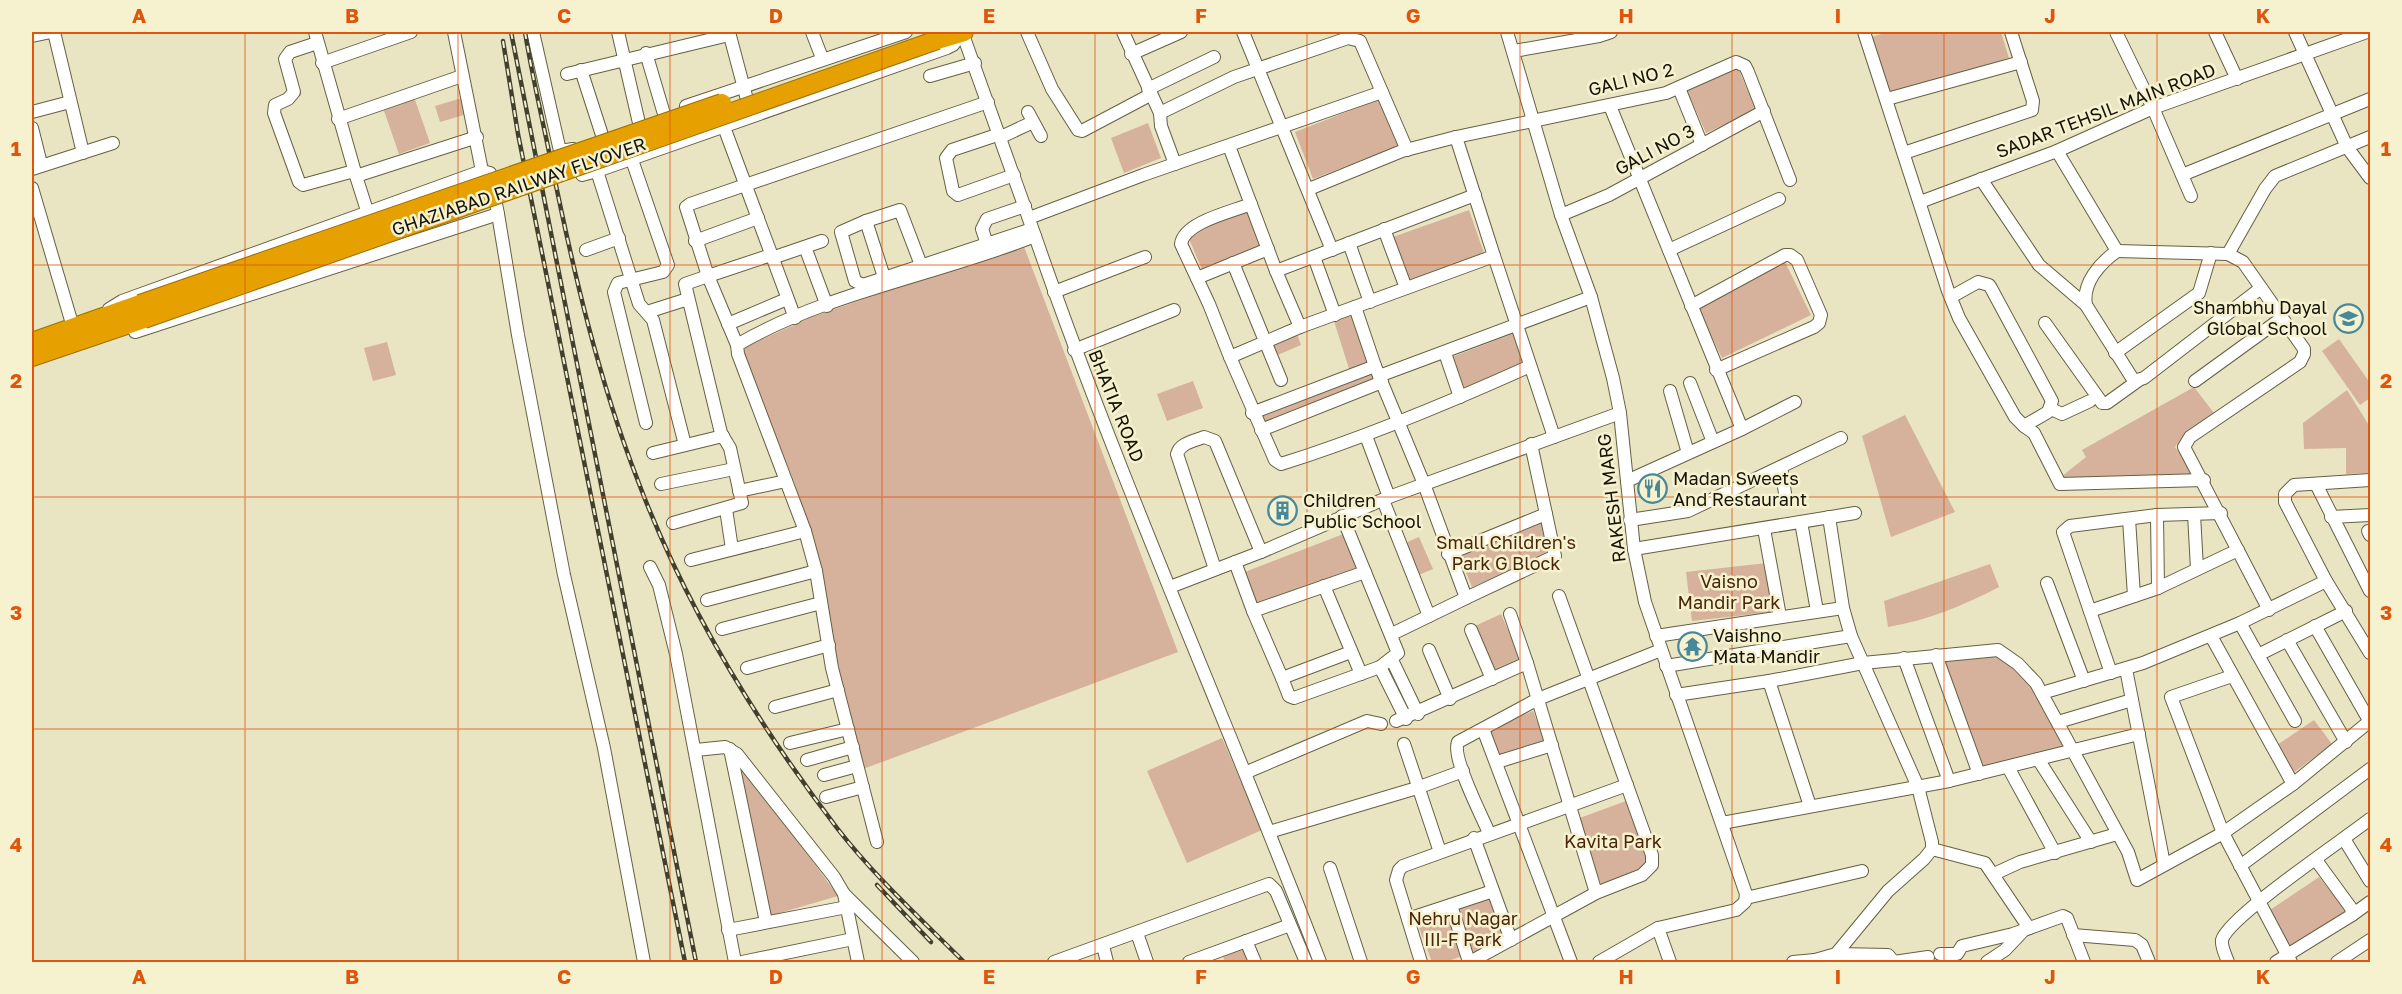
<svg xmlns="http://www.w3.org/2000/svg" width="2402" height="994" viewBox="0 0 2402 994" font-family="'Golos Text',sans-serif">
<rect width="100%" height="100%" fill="#e9e5c3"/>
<g fill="#d6b19b">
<polygon points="1889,32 2001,32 2009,58 1889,96 1871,37"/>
<polygon points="1738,68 1756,110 1706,133 1687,91"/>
<polygon points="414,97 430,143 399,154 383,108"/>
<polygon points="462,98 467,114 440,122 435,106"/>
<polygon points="1382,98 1400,145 1313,179 1295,132"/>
<polygon points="1148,123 1161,158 1124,173 1111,138"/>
<polygon points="1247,209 1262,247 1203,272 1187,234"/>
<polygon points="1469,210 1485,256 1410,284 1393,237"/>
<polygon points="1023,244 1178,652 863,769 795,484 741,349 809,318"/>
<polygon points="1785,262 1811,315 1722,358 1696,305"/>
<polygon points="1353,315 1369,366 1350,372 1334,321"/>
<polygon points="1296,331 1301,345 1273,357 1267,343"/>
<polygon points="1515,333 1527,364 1464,388 1452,357"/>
<polygon points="2339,339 2370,383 2370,398 2360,405 2322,351"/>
<polygon points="387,342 396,375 373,381 364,348"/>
<polygon points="1373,369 1377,382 1264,427 1257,414"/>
<polygon points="1193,381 1203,408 1167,421 1157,394"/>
<polygon points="2194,387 2214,413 2187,432 2175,447 2197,477 2062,481 2061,477 2086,457 2082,450"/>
<polygon points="2347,390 2370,427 2370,473 2346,474 2346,448 2304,449 2303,423"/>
<polygon points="1905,415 1955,512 1891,537 1862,436"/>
<polygon points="1540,519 1553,553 1472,587 1458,553"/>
<polygon points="1346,533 1359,568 1255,608 1242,573"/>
<polygon points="1419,537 1433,569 1416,576 1403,544"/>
<polygon points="1767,563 1772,612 1692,621 1686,572"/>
<path d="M1990,564L1999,587C1962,606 1929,620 1888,627L1884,601Z"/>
<polygon points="1501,614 1520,658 1493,670 1475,626"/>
<path d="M1994,652C2032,673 2048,712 2067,749L1976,769L1932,660Z"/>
<polygon points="1533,711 1545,742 1500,759 1489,729"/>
<polygon points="2314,720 2332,744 2293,773 2277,745"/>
<polygon points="1222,738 1262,830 1187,863 1147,771"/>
<polygon points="741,764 838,896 769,916 740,771"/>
<polygon points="1626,801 1650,866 1601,884 1577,819"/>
<polygon points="2319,877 2346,911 2290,946 2267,912"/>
<polygon points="1492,891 1510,938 1446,962 1432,962 1416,920"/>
<polygon points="1245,945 1252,962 1225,962 1222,954"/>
</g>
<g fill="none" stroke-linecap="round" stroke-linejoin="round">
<defs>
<g id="minor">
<polyline points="54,32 83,153"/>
<polyline points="315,32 356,176"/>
<polyline points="454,32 482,171"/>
<polyline points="533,32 560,151 573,149"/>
<polyline points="618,32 639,123"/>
<polyline points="729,32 750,111"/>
<polyline points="812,32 822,58"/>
<polyline points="1027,32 1052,89 1078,130 1082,131 1150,95"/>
<polyline points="1123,32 1160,113 1161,126 1175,164"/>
<polyline points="1243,32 1332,250"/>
<polyline points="1507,32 1561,215 1591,297 1613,378 1620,413 1634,549 1645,602 1746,894 1745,902 1736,910 1658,928 1599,962"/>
<polyline points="1864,32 1948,291 1959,318 2015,417 2024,426"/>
<polyline points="2116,32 2153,108 2191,196"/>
<polyline points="2215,32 2237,79"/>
<polyline points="2295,32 2347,147 2370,178"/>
<polyline points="32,36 51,32"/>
<polyline points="317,43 290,52 285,59 294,92 288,99 275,105 274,113 299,182 303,185 354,171"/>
<polyline points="1514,51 1599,36 1611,32"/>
<polyline points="646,53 664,114"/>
<polyline points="1131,54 1181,32"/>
<polyline points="322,63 411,32"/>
<polyline points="581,70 602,135"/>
<polyline points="567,74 729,35"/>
<polyline points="930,76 975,63"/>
<polyline points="1679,88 1702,145"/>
<polyline points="1148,89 1214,57"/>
<polyline points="1887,99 2021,62"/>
<polyline points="686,106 906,32"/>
<polyline points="1610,106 1742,429"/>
<polyline points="32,112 70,102"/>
<polyline points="1028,112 1041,136"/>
<polyline points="1160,113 1234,77 1348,38 1360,41 1407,150"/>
<polyline points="338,119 462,76"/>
<polyline points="724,127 795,318"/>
<polyline points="32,128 41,164"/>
<polyline points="1000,134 952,150 946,158 953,191 958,195 1014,175"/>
<polyline points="1001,137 1033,122"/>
<path d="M1456,137L1494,256L1300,327L1230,357L1275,460L1281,464C1367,437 1448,403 1530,366"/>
<polyline points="1229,146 1276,271"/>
<polyline points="2057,151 2117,251"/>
<polyline points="1904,153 2032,110 2033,101 2011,32"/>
<polyline points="632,160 668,265 663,272 618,283 614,292 646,423"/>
<polyline points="577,161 582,175 597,171 947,48 953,45 962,33"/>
<polyline points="32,169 113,143"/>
<polyline points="597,171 639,304 653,320 685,445"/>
<polyline points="2182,175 2370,99"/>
<polyline points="1981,179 2039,265 2086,305"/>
<polyline points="32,188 73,327"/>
<polyline points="1309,189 1402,151 1456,137 1666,93 1736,62 1745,66 1748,72 1790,180"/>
<polyline points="1920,202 2057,151 2153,108 2367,32"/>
<polyline points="498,214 518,335 564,575 604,748 644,962"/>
<polyline points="1561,215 1609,195 1764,111"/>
<polyline points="1029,218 1143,175 1382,92"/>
<polyline points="370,220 356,176 477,137"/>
<polyline points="866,221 884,277"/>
<polyline points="1384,229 1406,288"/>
<path d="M1035,236C1120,482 1227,720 1320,962"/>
<polyline points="695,241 758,218"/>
<polyline points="1349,243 1370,302"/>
<polyline points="987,244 982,229 987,219 1025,206"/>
<polyline points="805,247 827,306"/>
<polyline points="586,250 619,238"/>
<polyline points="1669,250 1779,199"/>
<polyline points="2117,251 2228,254 2243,262 2304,349 2304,354 2300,362 2190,437 2184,447 2269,610"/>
<path d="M2117,251C2100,263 2082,283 2086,305L2134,381L2144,378L2261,288"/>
<polyline points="2228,254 2265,189 2275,176 2370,137"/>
<polyline points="1494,256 1554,437"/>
<polyline points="1314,257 1335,315"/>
<polyline points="772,258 822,241"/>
<polyline points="1233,263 1281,380"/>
<polyline points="921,265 900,210 866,221 841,232 855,281 863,285 1029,230"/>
<polyline points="1197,278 1268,249"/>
<polyline points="1054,292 1145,257"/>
<polyline points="1951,297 1978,282 1989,285 1991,288 2052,401 2048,412 2024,426 2034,433 2060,484 2204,480"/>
<polyline points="1691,306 1785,255 1790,255 1797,260 1821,315 1819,323 1814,327 1716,370"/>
<polyline points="1355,307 1375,366 1424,484 1466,598 1392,634"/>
<polyline points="109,309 122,301 482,171 490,173 498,214 135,332"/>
<polyline points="647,312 688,299"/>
<polyline points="2045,323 2102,403 2107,403 2139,380"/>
<polyline points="728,324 787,299"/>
<polyline points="1300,327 1276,271 1475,195"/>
<polyline points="737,345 708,276 771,255"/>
<polyline points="1074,350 1174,310"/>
<polyline points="1445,353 1460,397"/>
<polyline points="2115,353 2199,293 2211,253"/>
<path d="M1230,357L1209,304L1181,244C1184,222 1231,212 1251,204"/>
<polyline points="1379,376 1591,297"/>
<polyline points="2195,381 2282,318"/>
<polyline points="1690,383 1713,442"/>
<polyline points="1670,391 1688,453"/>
<polyline points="2051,409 2062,414 2090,401"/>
<polyline points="1252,413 1375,366"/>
<polyline points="1261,430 1382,382"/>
<polyline points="1366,436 1389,497"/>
<polyline points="653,453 723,436"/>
<polyline points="1781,467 1785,493"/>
<polyline points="2370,480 2294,485 2285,494 2285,502 2326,581 2370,653"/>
<polyline points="1627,481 1742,429 1795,402"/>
<polyline points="661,484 734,469"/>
<polyline points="2316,484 2370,591"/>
<polyline points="739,491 786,481"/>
<polyline points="1383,500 1429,616"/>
<polyline points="726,509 732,549"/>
<polyline points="2194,514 2197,569"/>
<polyline points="2157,515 2158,588"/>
<polyline points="1342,516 1398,653 1380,667 1294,698 1289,696 1282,678 1351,652"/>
<polyline points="2331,517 2370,515"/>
<polyline points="2129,519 2134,596"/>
<polyline points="1630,520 1688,511 1841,438"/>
<polyline points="1801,522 1817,611"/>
<polyline points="673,523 742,503 730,448 721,433 685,284 708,276 686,207 690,204 988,102"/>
<polyline points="1764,529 1780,616"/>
<polyline points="2368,531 2370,535"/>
<polyline points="1634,549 1855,513"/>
<polyline points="1448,554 1546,514"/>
<polyline points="691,560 805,531"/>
<polyline points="1235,562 1253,611 1365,572"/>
<polyline points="650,567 659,585 676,654 735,962"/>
<path d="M1215,569L1177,454C1180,443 1194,441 1204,437L1215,441L1261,552"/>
<polyline points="2047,583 2084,681"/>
<polyline points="1324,586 1361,674"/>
<polyline points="1170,587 1261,552 1389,497 1620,413"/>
<polyline points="1466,598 1555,556 1531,444"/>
<polyline points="707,600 816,571"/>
<polyline points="1253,611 1282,678"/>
<polyline points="2090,611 2158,588 2238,550"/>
<polyline points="1510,614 1527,663 1596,893"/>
<polyline points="2240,623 2295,721"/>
<polyline points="2315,626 2370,722"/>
<polyline points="722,629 821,603"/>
<polyline points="1471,630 1492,679"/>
<polyline points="1656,636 1843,608"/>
<polyline points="2211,636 2293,784"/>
<polyline points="2287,640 2346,742"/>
<polyline points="1429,650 1450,699"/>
<polyline points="1936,655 1979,774"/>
<polyline points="2258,655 2346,611"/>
<polyline points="1904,658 1949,781"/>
<polyline points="1392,660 1418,714"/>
<polyline points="1666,666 1851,636"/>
<polyline points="1380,667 1406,719"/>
<polyline points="747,668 829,645"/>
<polyline points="2126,669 2164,864"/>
<polyline points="2111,673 2063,532 2070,526 2157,515 2221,513"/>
<polyline points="2232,676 2171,697 2223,833 2291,962"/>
<polyline points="1769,681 1810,806"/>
<polyline points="2042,693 2143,663 2240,623 2326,581"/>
<polyline points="1676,695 1769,681 1863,663 1998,650 2018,664 2036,683 2128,852 2137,880 2223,833 2293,784 2370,721"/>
<polyline points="775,707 838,690"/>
<polyline points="1396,721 1527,663"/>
<polyline points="2058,722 2132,700"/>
<polyline points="1483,729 1571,962"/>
<polyline points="790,743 848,729"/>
<polyline points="1404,744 1440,852"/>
<polyline points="730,749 766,922"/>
<polyline points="696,750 725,747 737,754 834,877 844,894 858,962"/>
<polyline points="2038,759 2091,842"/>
<polyline points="807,760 853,747"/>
<polyline points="1497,762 1552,745"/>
<polyline points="2008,767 2055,853"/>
<polyline points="1247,772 1367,721 1381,724"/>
<polyline points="824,775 857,766"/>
<polyline points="826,797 863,787"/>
<polyline points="1722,823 1949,781 2139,734"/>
<polyline points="1269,832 1417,788 1463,771"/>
<path d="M1489,833C1482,816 1451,757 1458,742L1538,699L1661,650"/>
<polyline points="1474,838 1511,940"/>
<polyline points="2344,839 2370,881"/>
<path d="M877,842L832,668L816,571L805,531L738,354L737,345C825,293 940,274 1035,236L962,32"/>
<polyline points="1932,849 1985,863 2029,928"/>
<polyline points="2240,866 2370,769"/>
<polyline points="1330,868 1361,962"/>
<polyline points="1994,874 2020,862 2117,834"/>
<polyline points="844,894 913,962"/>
<polyline points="1746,898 1862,871"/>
<polyline points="1451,905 1469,962"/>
<polyline points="2352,915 2370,902"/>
<polyline points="1408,919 1493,891"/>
<polyline points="1658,928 1670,962"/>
<polyline points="728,930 847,907"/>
<polyline points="1137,933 1147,962"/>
<polyline points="2073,935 2135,940 2142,945 2149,962"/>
<polyline points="1246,941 1255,962"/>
<polyline points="1103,946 1107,962"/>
<polyline points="1836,954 1888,955 1894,962 1928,957"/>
<polyline points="1940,954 1957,954 1962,946 2013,934 2063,916 2067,918 2084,962"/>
<polyline points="742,962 853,939"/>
<polyline points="1054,962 1269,884 1276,891 1306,962"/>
<polyline points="1189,962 1290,925"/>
<polyline points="1421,962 1396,880 1399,870 1403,866 1627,785"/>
<polyline points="1470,962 1596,893 1642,875 1652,865 1652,855 1559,596"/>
<polyline points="1793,962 1815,960"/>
<polyline points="1815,962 1815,960 1836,954 1888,891 1924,859 1932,849 1932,842 1918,787 1851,636 1843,608 1829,517"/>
<polyline points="1987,962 2005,950 2023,931"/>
<path d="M2228,962C2226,956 2221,947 2222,940C2228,917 2346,838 2370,819"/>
<polyline points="2276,962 2352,915 2351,908 2316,860"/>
<polyline points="2337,962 2370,940"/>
</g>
<g id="highway">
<polyline points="937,40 964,32"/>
<polyline points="32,342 140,304"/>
<polyline points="32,357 144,319"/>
</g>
</defs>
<use href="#minor" stroke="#646043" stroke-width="14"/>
<use href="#highway" stroke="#9c6f02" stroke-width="20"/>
<use href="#minor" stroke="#fff" stroke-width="12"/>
<use href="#highway" stroke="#e6a000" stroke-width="18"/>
<defs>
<g id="rail">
<polyline points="511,32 696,962"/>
<path d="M525,32C532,75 542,118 551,161C573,270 598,378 638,481C685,606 757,723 837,828C875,877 921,919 964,962"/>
<polyline points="503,41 518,134 685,962"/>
<polyline points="877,885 931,942"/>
</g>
</defs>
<use href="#rail" stroke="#41402f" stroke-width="4.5"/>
<use href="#rail" stroke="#f6f2d0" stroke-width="2" stroke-dasharray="7" stroke-linecap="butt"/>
<defs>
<g id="highway-bridge">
<polyline points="140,304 722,103"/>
<polyline points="144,319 937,40"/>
</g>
</defs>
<use href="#highway-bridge" stroke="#9c6f02" stroke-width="20" stroke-linecap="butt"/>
<use href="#highway-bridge" stroke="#e6a000" stroke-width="18"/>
</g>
<path fill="none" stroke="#dd560c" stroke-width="1.5" stroke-opacity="0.55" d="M245,32V962M458,32V962M670,32V962M882,32V962M1095,32V962M1307,32V962M1520,32V962M1732,32V962M1944,32V962M2157,32V962M32,265H2370M32,497H2370M32,729H2370"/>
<defs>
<symbol id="school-ring" viewBox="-11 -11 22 22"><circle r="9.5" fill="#f6f2d0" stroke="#48889b" stroke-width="1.5"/><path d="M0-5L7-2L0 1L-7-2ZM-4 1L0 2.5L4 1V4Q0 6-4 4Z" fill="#48889b"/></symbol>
<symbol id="restaurant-ring" viewBox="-11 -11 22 22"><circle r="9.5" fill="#f6f2d0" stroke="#48889b" stroke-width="1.5"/><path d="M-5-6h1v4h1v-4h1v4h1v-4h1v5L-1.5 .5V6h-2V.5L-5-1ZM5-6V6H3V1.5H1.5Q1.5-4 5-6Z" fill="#48889b"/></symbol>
<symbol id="building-ring" viewBox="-11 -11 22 22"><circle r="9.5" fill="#f6f2d0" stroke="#48889b" stroke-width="1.5"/><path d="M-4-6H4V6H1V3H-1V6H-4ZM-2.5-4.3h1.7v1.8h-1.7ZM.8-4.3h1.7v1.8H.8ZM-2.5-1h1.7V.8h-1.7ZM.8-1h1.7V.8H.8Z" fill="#48889b"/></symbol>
<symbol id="temple-ring" viewBox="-11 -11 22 22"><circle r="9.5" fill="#f6f2d0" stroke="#48889b" stroke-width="1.5"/><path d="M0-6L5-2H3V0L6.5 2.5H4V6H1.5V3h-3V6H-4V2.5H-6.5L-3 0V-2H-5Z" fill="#48889b"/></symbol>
</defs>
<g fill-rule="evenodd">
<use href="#school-ring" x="2332" y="302" width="33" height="33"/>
<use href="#restaurant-ring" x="1636" y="472" width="33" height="33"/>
<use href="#building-ring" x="1266" y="494" width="33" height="33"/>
<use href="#temple-ring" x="1676" y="630" width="33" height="33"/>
</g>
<g text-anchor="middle" stroke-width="5" stroke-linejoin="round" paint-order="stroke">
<g font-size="18" fill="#141307" stroke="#f6f2d0">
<text transform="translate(1631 80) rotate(-14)" y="6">GALI NO 2</text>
<text transform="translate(2106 111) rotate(-21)" y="6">SADAR TEHSIL MAIN ROAD</text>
<text transform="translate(1655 150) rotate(-28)" y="6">GALI NO 3</text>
<text transform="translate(519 187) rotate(-19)" y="6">GHAZIABAD RAILWAY FLYOVER</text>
<text transform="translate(1116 406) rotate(68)" y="6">BHATIA ROAD</text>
<text transform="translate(1612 498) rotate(-97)" y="6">RAKESH MARG</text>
</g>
<g font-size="18" fill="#141307" stroke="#f6f2d0" text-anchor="start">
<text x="2327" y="314" text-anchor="end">Shambhu Dayal<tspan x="2327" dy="21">Global School</tspan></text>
<text x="1673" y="485">Madan Sweets<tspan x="1673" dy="21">And Restaurant</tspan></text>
<text x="1303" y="507">Children<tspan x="1303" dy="21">Public School</tspan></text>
<text x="1713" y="642">Vaishno<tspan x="1713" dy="21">Mata Mandir</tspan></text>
</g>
<g font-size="18" fill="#492509" stroke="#f6f2d0">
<text x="1506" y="549">Small Children's<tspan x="1506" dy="21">Park G Block</tspan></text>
<text x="1729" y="588">Vaisno<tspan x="1729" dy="21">Mandir Park</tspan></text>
<text x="1613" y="848">Kavita Park</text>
<text x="1463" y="925">Nehru Nagar<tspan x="1463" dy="21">III-F Park</tspan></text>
</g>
</g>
<rect width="2402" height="994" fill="none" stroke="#f6f2d0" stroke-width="66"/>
<rect x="33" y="33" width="2336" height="928" fill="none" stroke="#dd560c" stroke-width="2"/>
<g font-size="20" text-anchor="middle" font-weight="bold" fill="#dd560c">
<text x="139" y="23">A</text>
<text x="352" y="23">B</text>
<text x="564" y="23">C</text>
<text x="776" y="23">D</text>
<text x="989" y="23">E</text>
<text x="1201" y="23">F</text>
<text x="1413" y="23">G</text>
<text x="1626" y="23">H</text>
<text x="1838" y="23">I</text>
<text x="2050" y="23">J</text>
<text x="2263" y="23">K</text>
<text x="16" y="156">1</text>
<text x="2386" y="156">1</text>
<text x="16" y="388">2</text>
<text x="2386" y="388">2</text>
<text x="16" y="620">3</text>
<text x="2386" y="620">3</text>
<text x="16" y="852">4</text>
<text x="2386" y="852">4</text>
<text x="139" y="984">A</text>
<text x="352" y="984">B</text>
<text x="564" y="984">C</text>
<text x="776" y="984">D</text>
<text x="989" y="984">E</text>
<text x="1201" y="984">F</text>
<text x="1413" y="984">G</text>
<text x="1626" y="984">H</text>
<text x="1838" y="984">I</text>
<text x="2050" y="984">J</text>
<text x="2263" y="984">K</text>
</g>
</svg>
